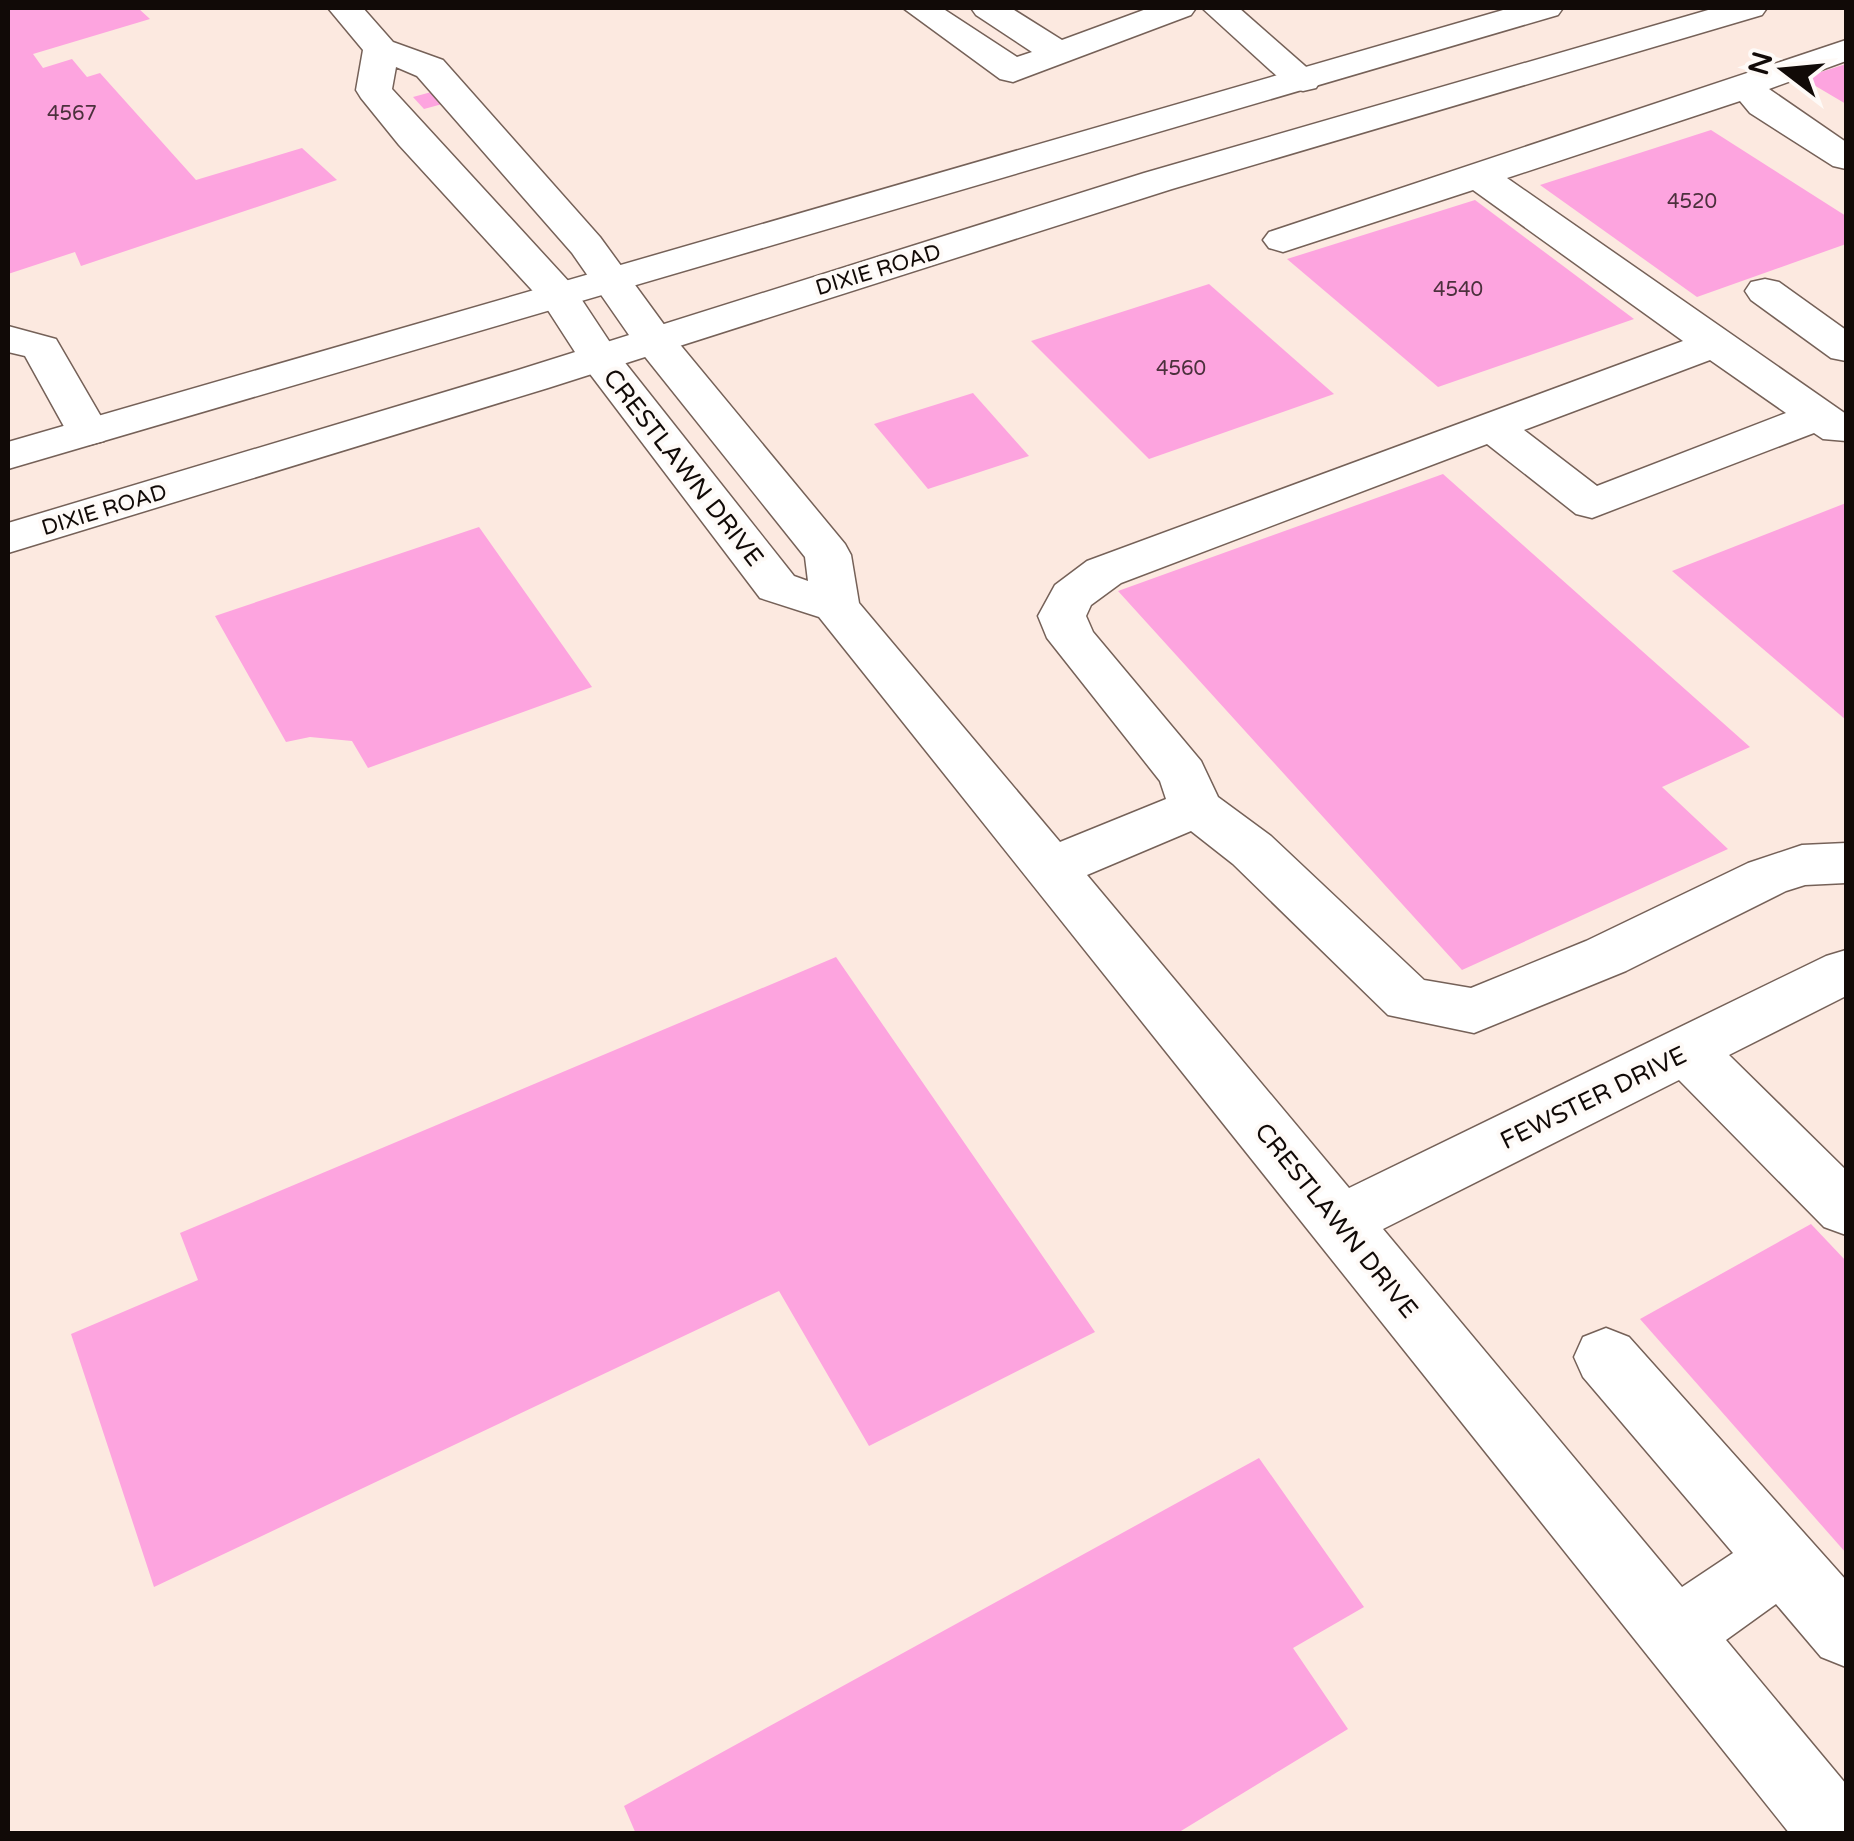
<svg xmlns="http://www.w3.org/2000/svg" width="1854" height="1841" viewBox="0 0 1854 1841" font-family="'Varela Round',sans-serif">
<rect width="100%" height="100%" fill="#fce9e0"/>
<g fill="#fda4df">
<polygon points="8,8 138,8 150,19 33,54 43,68 72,59 87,77 100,73 196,180 302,148 337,180 81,266 75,252 8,274"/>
<polygon points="1846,64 1846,104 1802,78"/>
<polygon points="435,91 446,103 424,109 413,97"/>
<polygon points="1711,130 1846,216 1846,244 1697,297 1540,185"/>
<polygon points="1475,200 1634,319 1438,387 1287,259"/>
<polygon points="1209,284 1334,394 1149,459 1031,341"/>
<polygon points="973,393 1029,456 928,489 874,424"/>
<polygon points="1443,474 1750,747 1662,787 1728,849 1462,970 1118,591"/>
<polygon points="1846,503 1846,720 1672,571"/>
<polygon points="479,527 592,687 368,768 352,741 310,737 286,742 215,616"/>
<polygon points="836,957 1095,1332 869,1446 779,1291 154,1587 71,1334 198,1280 180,1233"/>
<polygon points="1811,1224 1846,1261 1846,1553 1640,1319"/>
<polygon points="1259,1458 1364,1607 1293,1648 1348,1729 1176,1834 636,1834 624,1806"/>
</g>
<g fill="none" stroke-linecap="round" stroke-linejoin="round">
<defs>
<g id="minor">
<path d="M328,8H363L393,42L443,60L600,237L668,330L845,544L851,555L859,603L1060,842L1166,799L1160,781L1047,638L1038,616L1055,585L1087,561L1683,341L1473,190L1283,252L1269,248L1263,240L1269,232L1846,40V61L1769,89L1846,142V169L1833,166L1750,113L1740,101L1507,178L1846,414V441L1823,439L1814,433L1592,518L1576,514L1487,444L1121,583L1091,605L1086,616L1093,632L1201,761L1218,797L1271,836L1424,980L1471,988L1586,941L1748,863L1802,845L1846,843V883L1805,885L1786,891L1626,971L1474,1033L1388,1015L1233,864L1191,831L1087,875L1349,1188L1826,956L1846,950V996L1729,1055L1846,1170V1235L1824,1227L1679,1080L1383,1229L1682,1587L1733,1553L1583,1377L1574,1357L1583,1337L1606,1328L1629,1337L1846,1580V1667L1821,1657L1776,1604L1726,1640L1846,1784V1834H1790L819,617L760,598L584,366L542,301L399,145L361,98L356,90L363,50ZM396,67L417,76L572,253L638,348L805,557L808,581L794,576L615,350L572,285L392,89ZM1710,360L1786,413L1597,486L1524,430Z"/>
<polygon points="903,8 942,8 1017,57 1032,52 976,15 971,8 1011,8 1062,40 1149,8 1196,8 1191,15 1013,82 1000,79"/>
<polygon points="1202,8 1239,8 1321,80 1316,88 1303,91 1290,88"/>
<polygon points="1765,279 1779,282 1846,330 1846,361 1831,358 1751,300 1745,291 1751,282"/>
<polygon points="8,326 56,339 110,432 104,441 88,445 72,441 25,356 8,352"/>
</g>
<g id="major">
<polygon points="1510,8 1563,8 1558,15 8,469 8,442"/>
<polygon points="1715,8 1767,8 1762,15 1172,189 548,388 8,553 8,523 518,370 1144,173"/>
</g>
</defs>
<use href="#minor" stroke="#756158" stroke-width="3"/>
<use href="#major" stroke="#756158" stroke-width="3"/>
<use href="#minor" fill="#fff" fill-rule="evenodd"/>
<use href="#major" fill="#fff" fill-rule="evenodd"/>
</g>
<g text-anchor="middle" stroke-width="8" stroke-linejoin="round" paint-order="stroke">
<g font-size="20" fill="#4c303d">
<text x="72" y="120">4567</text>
<text x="1692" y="208">4520</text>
<text x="1458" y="296">4540</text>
<text x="1181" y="375">4560</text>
</g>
<g font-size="22" fill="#110a07" stroke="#fefaf7">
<text transform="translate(878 269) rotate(-17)" y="8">DIXIE ROAD</text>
<text transform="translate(104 509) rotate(-17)" y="8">DIXIE ROAD</text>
</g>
<g font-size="25" fill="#110a07" stroke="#fefaf7">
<text transform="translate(684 467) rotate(52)" y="9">CRESTLAWN DRIVE</text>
<text transform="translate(1593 1097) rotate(-26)" y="9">FEWSTER DRIVE</text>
<text transform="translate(1337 1220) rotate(51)" y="9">CRESTLAWN DRIVE</text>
</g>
</g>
<rect width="1854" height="1841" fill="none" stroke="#110a07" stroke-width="20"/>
<g transform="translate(1784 70) rotate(286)" stroke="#fefaf7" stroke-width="8" paint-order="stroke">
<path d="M0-8L18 38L0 25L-18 38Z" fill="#110a07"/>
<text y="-15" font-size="28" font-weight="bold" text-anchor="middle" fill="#110a07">N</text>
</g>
</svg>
